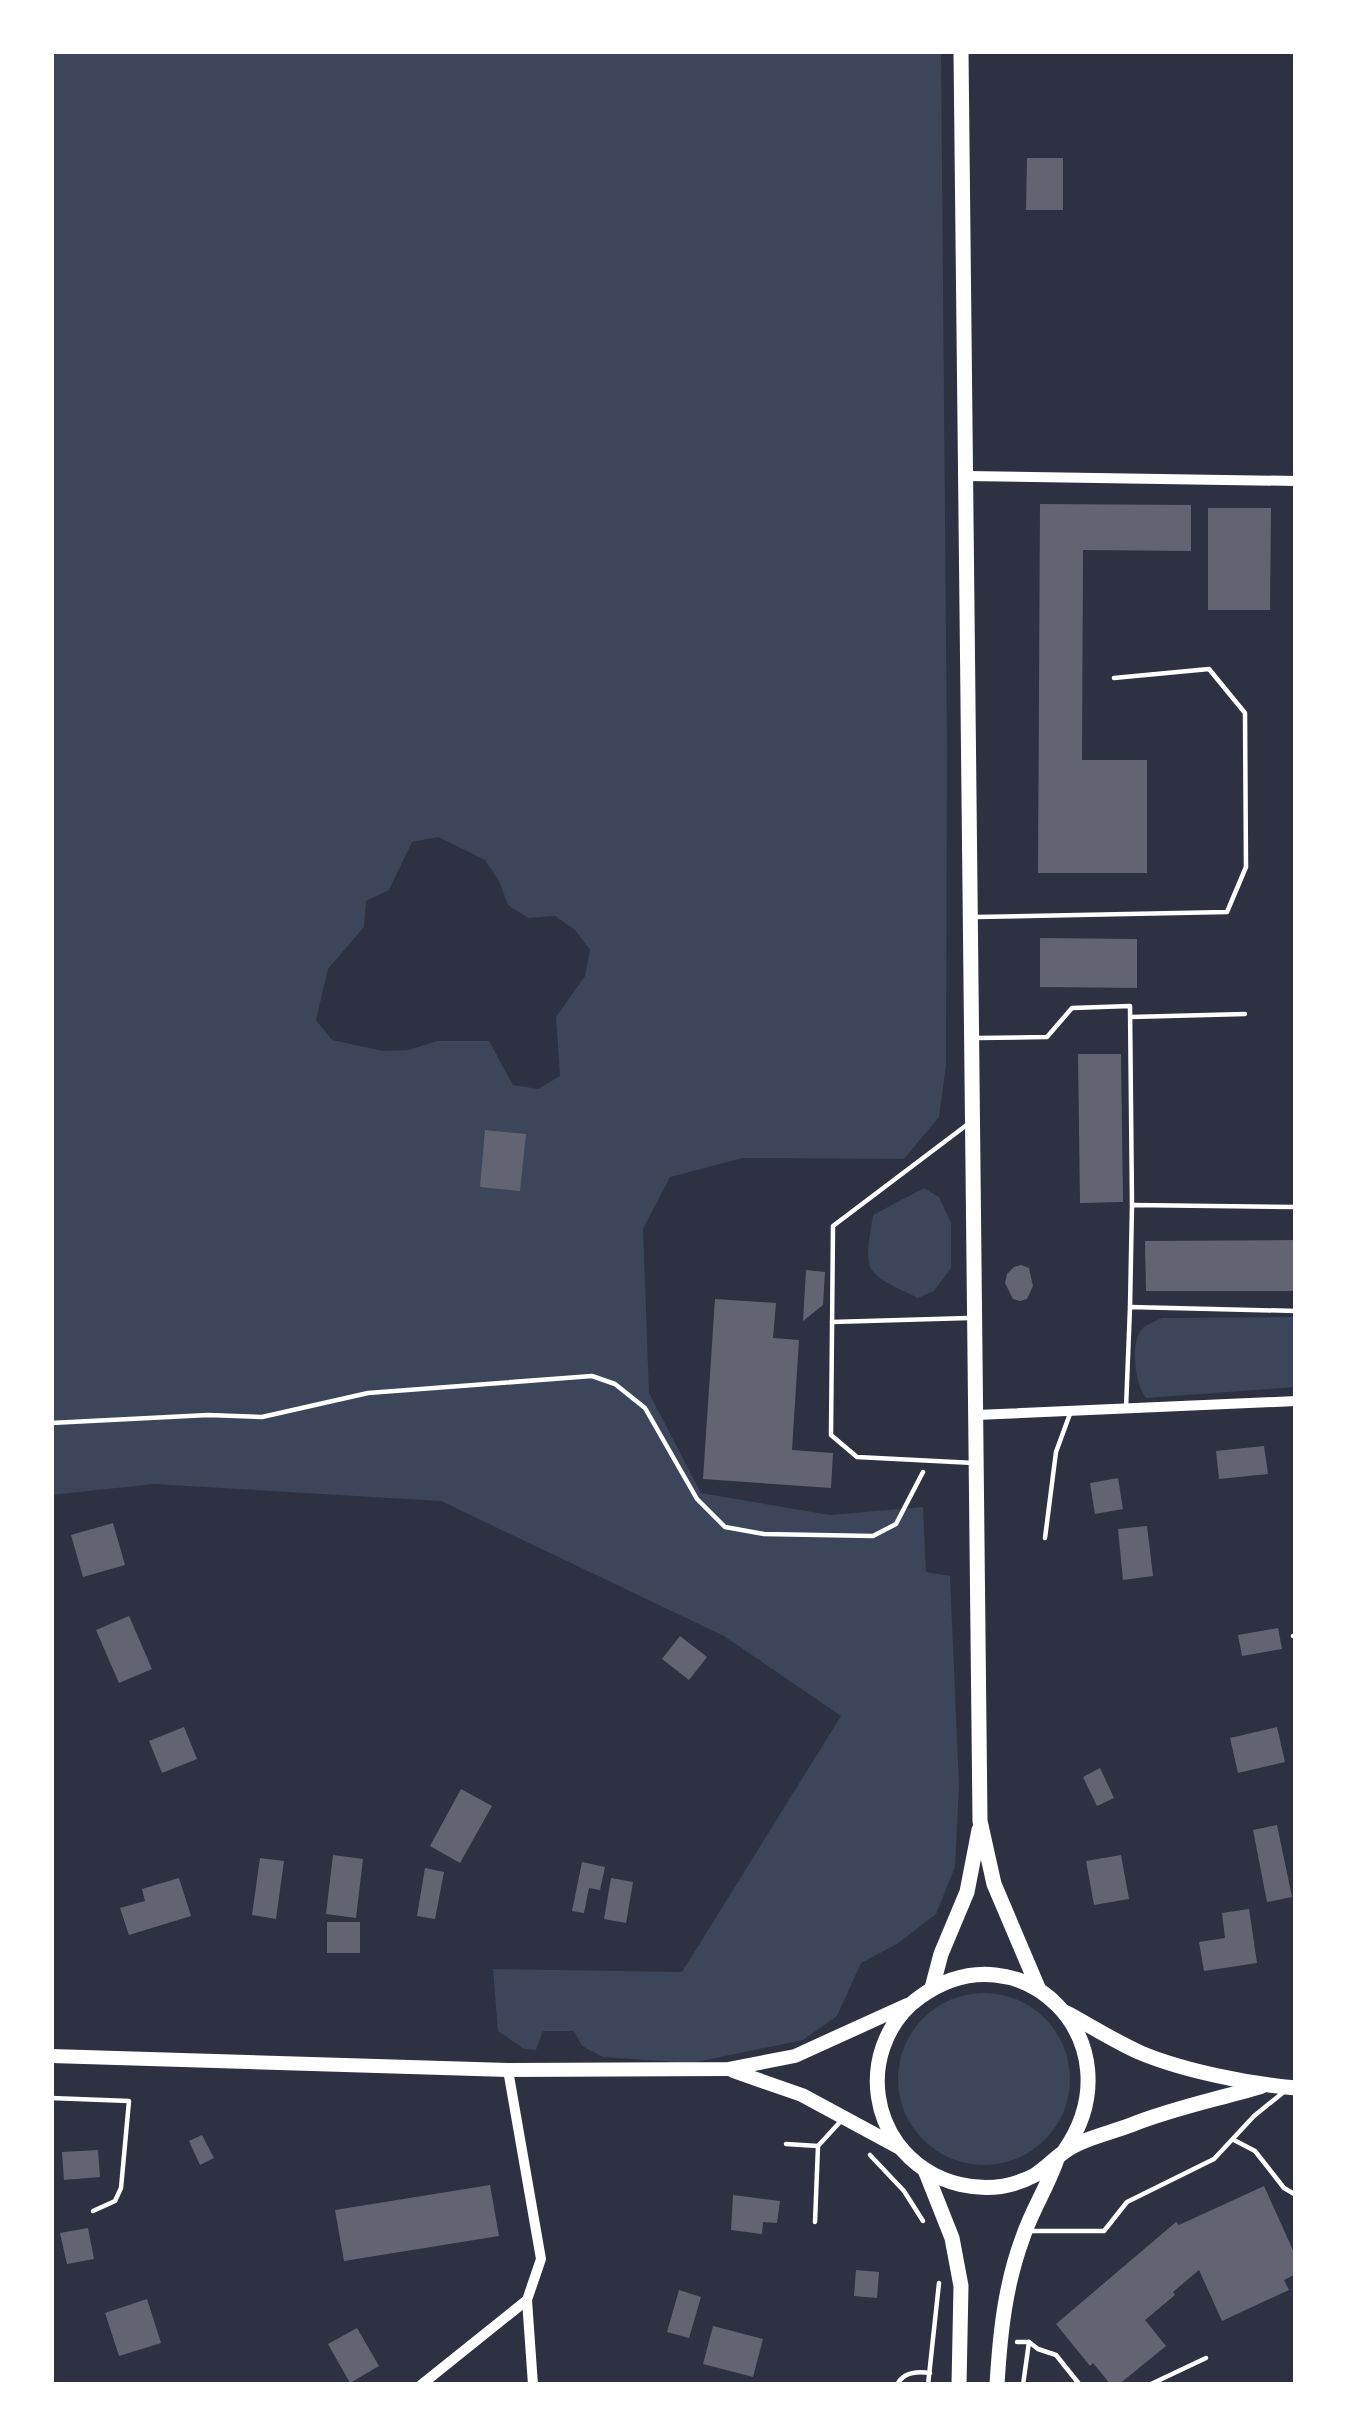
<svg xmlns="http://www.w3.org/2000/svg" width="1347" height="2436" viewBox="0 0 1347 2436" font-family="Montserrat,sans-serif">
<rect width="100%" height="100%" fill="#2d3142"/>
<g fill="#3c4559" fill-rule="evenodd">
<path d="M51,51H941L947,749L946,1065L939,1117L904,1159L743,1158L670,1177L643,1229L649,1393L701,1493L830,1515L923,1507L926,1572L950,1576L959,1786L955,1867L936,1914L897,1944L861,1963L837,2016L803,2040L691,2063L603,2057L582,2046L574,2031H543L536,2050L524,2049L498,2031L493,1969L682,1972L841,1716L724,1636L441,1501L154,1484L51,1495ZM438,837L485,860L499,881L508,905L528,918L555,916L575,930L590,950L585,976L556,1017L560,1076L538,1089L513,1085L489,1041H437L408,1050L383,1051L332,1040L316,1020L328,969L364,927L366,901L389,890L412,842Z"/>
<path d="M924,1188L939,1197L951,1223V1268L934,1291L918,1298C864,1272 863,1275 873,1215Z"/>
<path d="M1296,1317V1387L1146,1398C1135,1385 1129,1341 1143,1328C1144,1326 1160,1319 1162,1318Z"/>
<circle cx="984" cy="2079" r="86"/>
</g>
<g fill="#626471">
<polygon points="1027,158 1063,158 1063,210 1026,210"/>
<polygon points="1040,504 1191,505 1191,551 1083,550 1082,760 1147,760 1147,873 1038,873"/>
<polygon points="1208,508 1271,508 1270,610 1208,610"/>
<polygon points="1040,938 1137,939 1137,988 1040,987"/>
<polygon points="1078,1054 1121,1054 1123,1202 1080,1203"/>
<polygon points="485,1130 526,1134 520,1191 480,1187"/>
<polygon points="1296,1240 1296,1291 1146,1291 1145,1241"/>
<polygon points="1021,1265 1029,1268 1033,1286 1027,1299 1020,1301 1013,1299 1005,1283 1007,1274 1014,1267"/>
<polygon points="806,1270 825,1272 823,1305 803,1321"/>
<polygon points="715,1299 776,1303 773,1338 799,1340 792,1450 833,1453 831,1488 703,1479"/>
<polygon points="1264,1446 1268,1474 1219,1479 1216,1451"/>
<polygon points="1118,1478 1123,1509 1095,1514 1090,1483"/>
<polygon points="113,1523 125,1565 83,1577 71,1535"/>
<polygon points="1147,1526 1153,1576 1123,1580 1118,1529"/>
<polygon points="129,1616 152,1669 119,1683 96,1630"/>
<polygon points="1278,1628 1282,1649 1242,1656 1238,1635"/>
<polygon points="680,1636 707,1657 689,1680 662,1659"/>
<polygon points="184,1727 197,1759 162,1773 149,1741"/>
<polygon points="1277,1727 1285,1762 1238,1773 1230,1738"/>
<polygon points="1100,1768 1114,1798 1097,1806 1083,1777"/>
<polygon points="461,1789 492,1806 460,1863 430,1846"/>
<polygon points="1277,1825 1292,1897 1267,1902 1253,1830"/>
<polygon points="333,1855 363,1859 356,1918 326,1914"/>
<polygon points="1121,1855 1129,1899 1094,1905 1086,1861"/>
<polygon points="260,1858 284,1861 276,1919 252,1915"/>
<polygon points="582,1862 605,1867 600,1890 589,1888 584,1913 572,1911"/>
<polygon points="425,1868 444,1872 435,1919 417,1916"/>
<polygon points="179,1878 191,1916 129,1935 120,1908 145,1901 142,1889"/>
<polygon points="611,1878 633,1882 626,1923 604,1919"/>
<polygon points="1249,1909 1257,1963 1204,1971 1199,1942 1225,1938 1222,1913"/>
<rect x="327" y="1922" width="33" height="31"/>
<polygon points="202,2135 214,2158 200,2165 189,2141"/>
<polygon points="98,2150 100,2177 64,2180 62,2152"/>
<polygon points="490,2185 499,2236 344,2261 335,2210"/>
<polygon points="1264,2186 1296,2257 1296,2274 1284,2280 1289,2290 1222,2321 1199,2270 1173,2292 1175,2295 1145,2320 1166,2346 1118,2385 1111,2385 1093,2363 1090,2366 1056,2324 1176,2222 1179,2225"/>
<polygon points="733,2195 780,2201 777,2223 763,2222 762,2234 731,2230"/>
<polygon points="88,2228 94,2259 67,2264 60,2233"/>
<polygon points="856,2270 879,2272 877,2298 854,2296"/>
<polygon points="679,2290 701,2297 689,2338 667,2332"/>
<polygon points="147,2299 161,2343 119,2356 105,2313"/>
<polygon points="713,2326 763,2339 753,2377 703,2364"/>
<polygon points="357,2328 379,2366 350,2383 328,2344"/>
</g>
<g fill="none" stroke-linecap="round" stroke-linejoin="round">
<g stroke="#fff" stroke-width="4.5">
<polyline points="51,1423 208,1415 262,1417 368,1393 592,1376 615,1384 645,1408 697,1499 725,1527 764,1534 873,1536 896,1524 923,1472"/>
<polyline points="870,2155 904,2191 923,2221"/>
<polyline points="1017,2342 1029,2342 1023,2385"/>
<polyline points="1029,2342 1038,2349 1056,2355 1080,2385"/>
<path d="M897,2385C903,2372 917,2371 930,2373"/>
<polyline points="928,2385 939,2283"/>
<polyline points="1149,2385 1206,2358"/>
</g>
<g stroke="#fff" stroke-width="4.5">
<polyline points="976,917 1227,912 1246,867 1245,713 1209,669 1114,678"/>
<polyline points="1131,1017 1245,1014"/>
<polyline points="976,1038 1047,1037 1072,1008 1130,1006 1132,1205"/>
<polyline points="968,1124 833,1226 831,1435 857,1457 974,1463"/>
<polyline points="1130,1307 1132,1205 1296,1207"/>
<polyline points="832,1322 969,1318"/>
<polyline points="1126,1408 1130,1307 1296,1311"/>
<polyline points="1045,1538 1056,1452 1071,1411"/>
<polyline points="1293,1636 1296,1636"/>
<polyline points="51,2098 129,2101 121,2188 115,2201 93,2211"/>
<polyline points="1234,2140 1255,2151 1284,2188 1296,2195"/>
<polyline points="786,2144 818,2146"/>
<polyline points="815,2222 818,2146 840,2122"/>
<polyline points="1030,2231 1104,2231 1127,2202 1214,2159 1254,2116 1285,2091"/>
</g>
<g stroke="#fff" stroke-width="10">
<polyline points="966,476 1296,481"/>
<polyline points="976,1415 1296,1401"/>
<polyline points="527,2300 533,2385"/>
<polyline points="421,2385 527,2300 541,2259 508,2070"/>
</g>
<g stroke="#fff" stroke-width="14">
<polyline points="51,2056 508,2070 728,2069 795,2056 907,2005"/>
<polyline points="733,2071 802,2095 902,2149"/>
</g>
<g stroke="#fff" stroke-width="15">
<polyline points="961,51 980,1821 994,1884 1039,1990"/>
<polyline points="932,1988 941,1954 967,1892 979,1830"/>
<path d="M1067,2013C1091,2026 1116,2042 1141,2053C1184,2071 1250,2084 1296,2088"/>
<path d="M1065,2150C1139,2042 1020,1924 920,1997C903,2009 890,2027 883,2047C872,2079 877,2115 897,2143C929,2186 988,2200 1035,2175C1046,2168 1054,2159 1064,2152C1081,2139 1110,2133 1131,2125C1173,2108 1219,2099 1262,2086"/>
<polyline points="925,2170 952,2238 961,2286 959,2385"/>
<path d="M997,2385C1000,2334 1005,2285 1023,2237C1032,2210 1048,2186 1057,2159"/>
</g>
</g>
<rect width="1347" height="2436" fill="none" stroke="#ffffff" stroke-width="108"/>
</svg>
